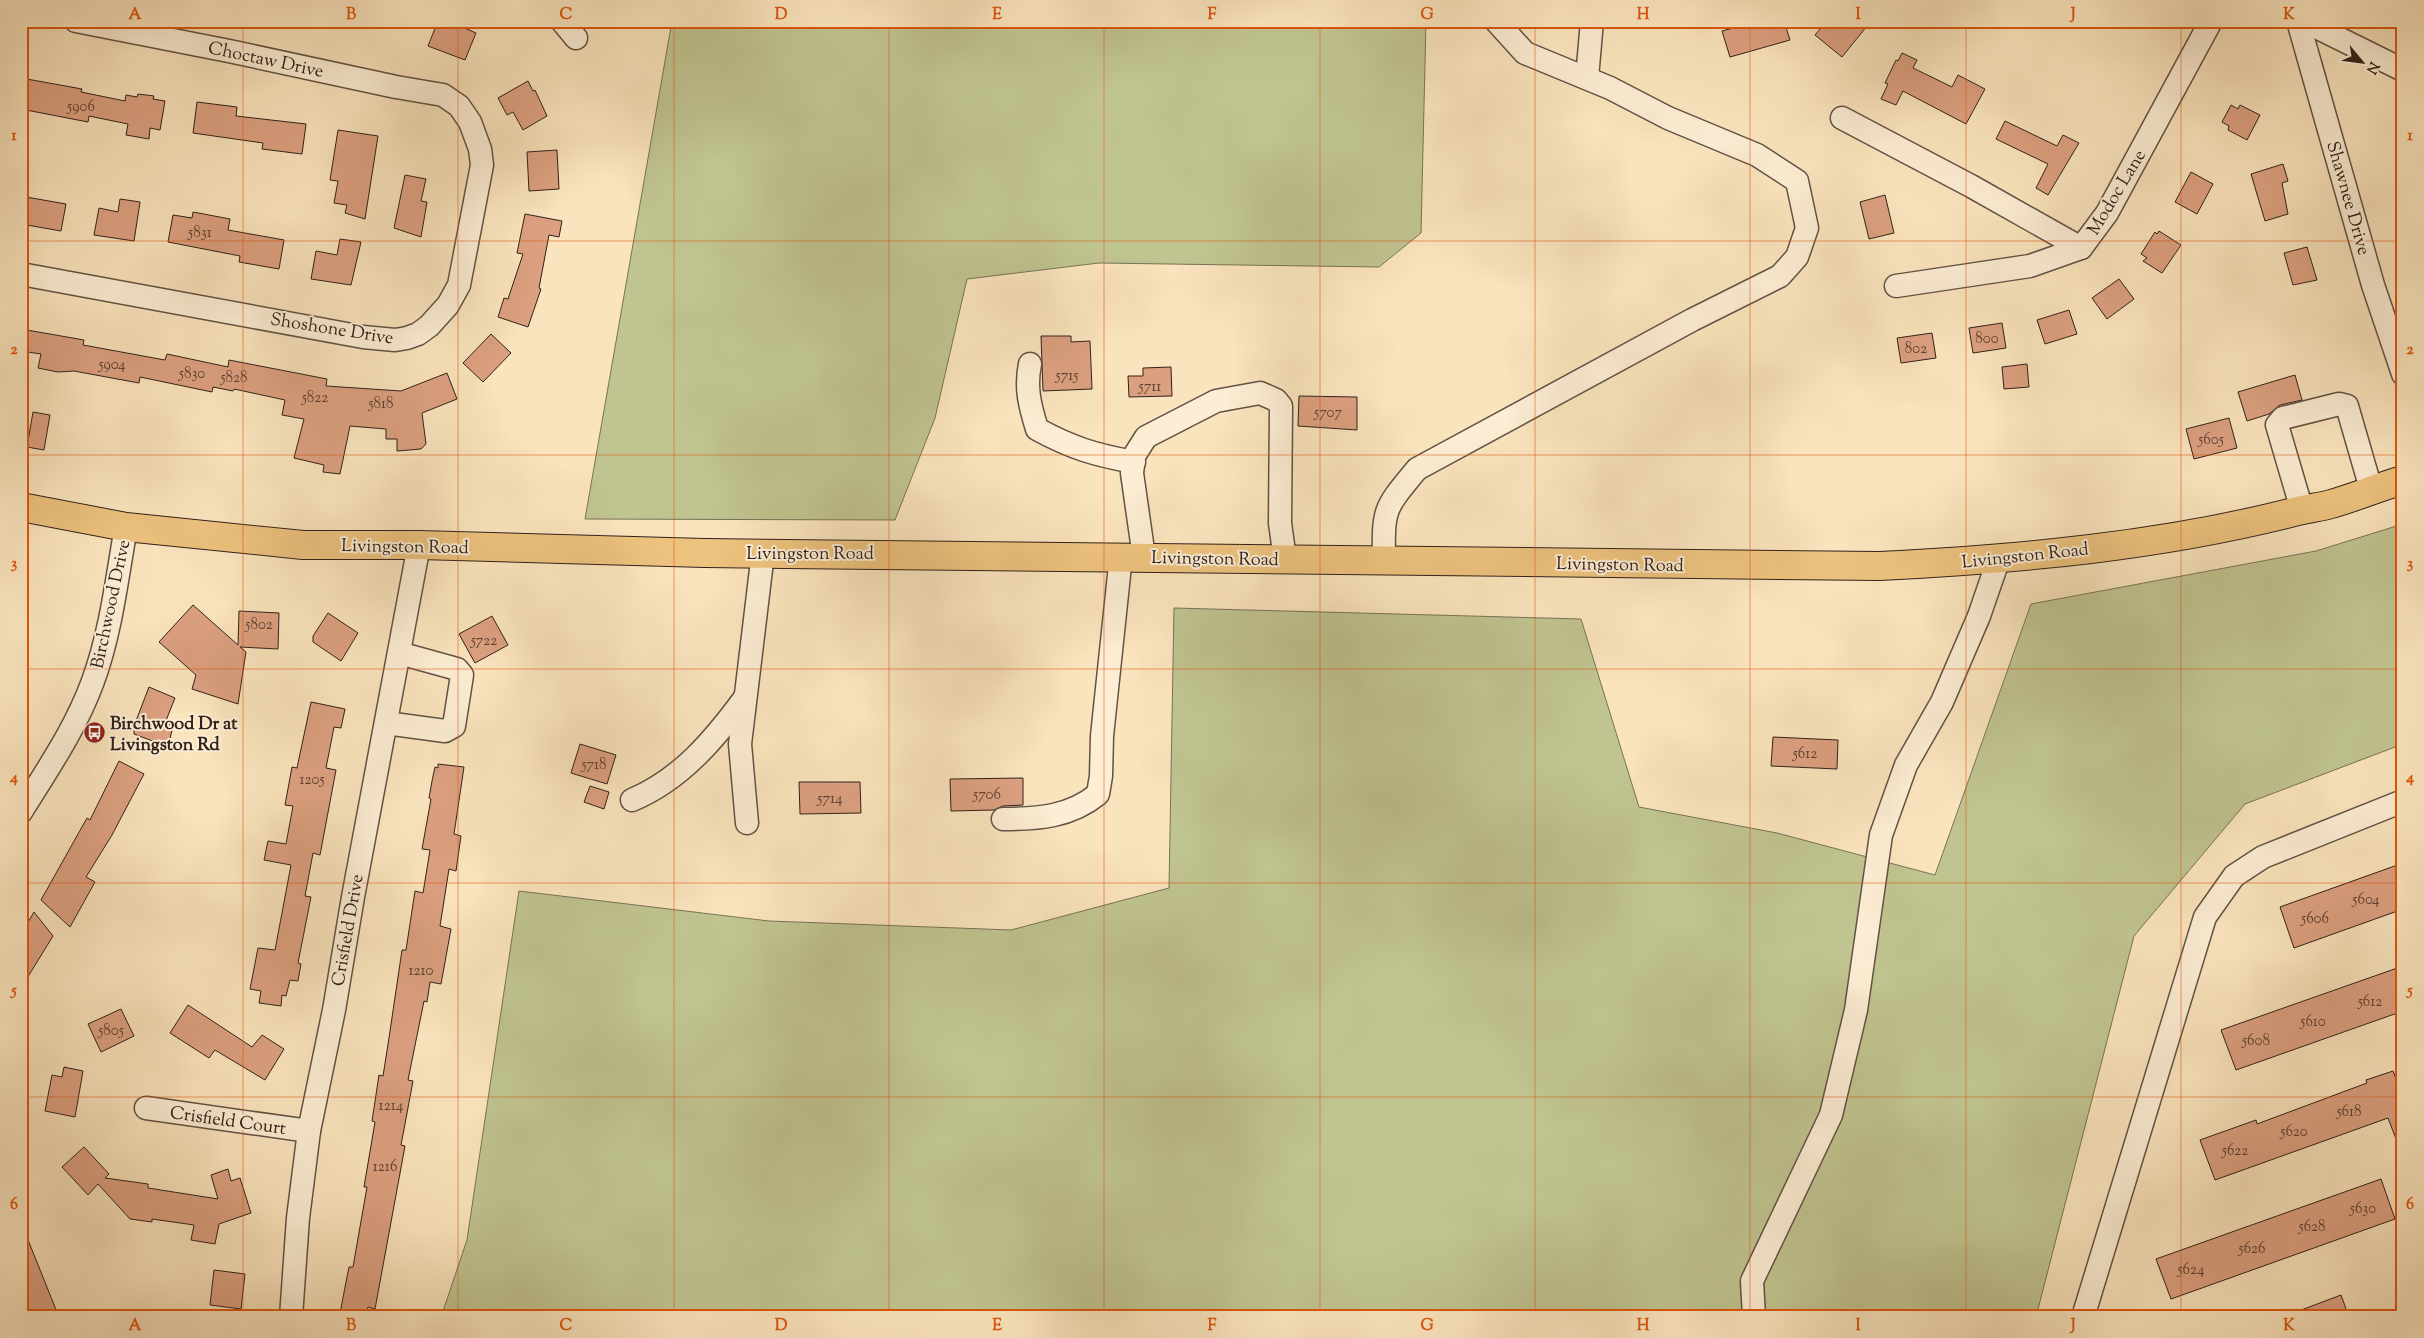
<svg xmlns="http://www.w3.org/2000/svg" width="2424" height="1338" viewBox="0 0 2424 1338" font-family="'Sorts Mill Goudy',serif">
<rect width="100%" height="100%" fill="#fae4bd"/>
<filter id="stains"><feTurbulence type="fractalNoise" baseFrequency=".004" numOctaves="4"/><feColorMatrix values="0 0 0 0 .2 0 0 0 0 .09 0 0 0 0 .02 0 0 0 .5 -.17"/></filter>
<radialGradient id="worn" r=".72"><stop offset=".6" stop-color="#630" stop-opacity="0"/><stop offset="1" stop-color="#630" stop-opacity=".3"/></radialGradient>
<g fill="#c0c490" stroke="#787256">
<polygon points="672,21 1426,21 1421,233 1379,267 1099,263 967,279 935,418 895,520 585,519"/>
<polygon points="2403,524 2403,744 2245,804 2134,936 2036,1317 441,1317 467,1240 519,891 769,921 1011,930 1169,888 1174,608 1581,619 1639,807 1777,833 1935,875 2031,604 2316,551"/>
</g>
<g fill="#dca080" stroke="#30211b">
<polygon points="438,21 449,21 476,33 465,60 428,46"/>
<polygon points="1736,21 1784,21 1790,40 1730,57 1722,31 1737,27"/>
<polygon points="1827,21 1871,21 1842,57 1815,35"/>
<polygon points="1902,53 1917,60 1913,68 1952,87 1958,75 1985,89 1966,124 1903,91 1896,105 1881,99 1888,84 1885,83 1896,60 1898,61"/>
<polygon points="21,78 82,89 81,92 125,101 126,95 137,97 138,94 154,96 153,99 165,101 160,130 150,128 149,139 126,135 128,124 89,116 88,122 21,109"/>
<polygon points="528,81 533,91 535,90 547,116 523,130 513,112 507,115 498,98"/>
<polygon points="197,102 237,107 236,116 306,124 302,154 262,149 263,143 193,133"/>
<polygon points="2231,105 2238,109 2240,105 2260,115 2247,140 2228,130 2229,126 2222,122"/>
<polygon points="2005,121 2057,146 2063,135 2079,143 2048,195 2036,188 2048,164 1996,139"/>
<polygon points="338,130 378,136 365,219 345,213 347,205 334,203 338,181 330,180"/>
<polygon points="557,150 559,189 529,191 527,152"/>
<polygon points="2283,164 2288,181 2282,183 2288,214 2265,221 2251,174"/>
<polygon points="2191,172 2213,184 2197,214 2175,202"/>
<polygon points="405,175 426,179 421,201 427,202 421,237 394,228"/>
<polygon points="1885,195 1894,233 1869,239 1860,202"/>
<polygon points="26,197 66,204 61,231 21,224"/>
<polygon points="120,199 140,202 134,241 94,235 99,208 118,212"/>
<polygon points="193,212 230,219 228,230 284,240 279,269 239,262 240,256 168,242 173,215 192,218"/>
<polygon points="525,214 562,221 559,237 549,235 539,288 541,289 528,327 498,317 504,298 508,299 523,254 517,253"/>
<polygon points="2159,231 2181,245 2162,273 2143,261 2147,258 2141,254 2155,232 2157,234"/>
<polygon points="340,239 361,242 351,285 311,279 316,251 337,255"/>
<polygon points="2307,247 2317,280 2293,285 2284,253"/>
<polygon points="2119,279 2134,299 2107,319 2092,298"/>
<polygon points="2069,310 2077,334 2045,344 2037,320"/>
<polygon points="2002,323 2006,348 1973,353 1969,328"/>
<polygon points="21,329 84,340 83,345 165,360 167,354 228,367 229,360 327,379 326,386 401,391 447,373 457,399 422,413 426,444 421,449 397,451 397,439 386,439 386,429 350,426 340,474 323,472 324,465 294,458 304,419 282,415 285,400 234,389 233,391 213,387 212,392 140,377 139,383 74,371 58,372 38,368 41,354 21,351"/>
<polygon points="1932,333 1936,358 1901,363 1897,338"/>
<polygon points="491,334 511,353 483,382 463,363"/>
<polygon points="1041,336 1071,336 1071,342 1090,341 1092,389 1043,391"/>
<polygon points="2027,364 2029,387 2004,389 2002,367"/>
<polygon points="1171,367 1172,396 1129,397 1128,376 1143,376 1143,368"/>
<polygon points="2295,375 2302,400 2280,405 2269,414 2247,421 2238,392"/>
<polygon points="1299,396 1357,397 1357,430 1298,426"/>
<polygon points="33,412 50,415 44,450 27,447"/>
<polygon points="2229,418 2237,448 2194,459 2186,429"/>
<polygon points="193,605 238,645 239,611 279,613 278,649 240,647 246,652 238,704 192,689 196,675 159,642"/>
<polygon points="328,613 358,633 341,661 313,642 313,636"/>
<polygon points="492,616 508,645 475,663 459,634"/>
<polygon points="149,687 175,698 165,723 173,726 168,747 134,734 134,726"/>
<polygon points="311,702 345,709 341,728 334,727 326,768 336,770 320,855 313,853 305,896 311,897 298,963 301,964 298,981 290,980 286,996 282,995 281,1006 259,1003 261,991 250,989 258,948 275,950 291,865 264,860 268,841 286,844 293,806 285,805 292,767 297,768"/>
<polygon points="1773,737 1838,740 1837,769 1771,766"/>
<polygon points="580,744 616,755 607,784 571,773"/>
<polygon points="119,761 144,774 112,835 86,877 95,882 70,927 41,900 87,818 90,820"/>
<polygon points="438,764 464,767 454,834 461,836 456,871 449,869 440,926 451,929 441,984 430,982 427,1002 424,1001 408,1080 413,1081 401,1145 405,1146 375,1309 368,1307 366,1317 360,1317 340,1313 349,1267 353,1267 367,1187 364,1187 375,1122 372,1121 379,1075 383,1076 389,1038 402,950 406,950 415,891 423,893 430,850 422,849 431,799 429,798 432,781 435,767 438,768"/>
<polygon points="1023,778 1023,805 1003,806 994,810 951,811 950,779"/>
<polygon points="799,782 860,782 861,813 800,814"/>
<polygon points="590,786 609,792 604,809 584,802"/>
<polygon points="2403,863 2403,909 2294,948 2280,907"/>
<polygon points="34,912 53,936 21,988 21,934"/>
<polygon points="2403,966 2403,1011 2236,1070 2221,1030"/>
<polygon points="188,1005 252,1047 262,1035 284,1049 265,1080 215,1050 209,1058 170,1033"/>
<polygon points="121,1009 134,1036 101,1052 88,1024"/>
<polygon points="64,1067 83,1071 75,1117 45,1111 52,1075 62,1077"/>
<polygon points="2393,1071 2403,1096 2403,1152 2401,1152 2388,1118 2215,1180 2200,1140 2256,1120 2257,1124 2367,1083 2366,1080"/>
<polygon points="84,1147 109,1174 105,1178 148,1184 148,1188 218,1199 211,1175 228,1169 231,1181 240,1178 251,1213 219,1224 215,1244 191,1240 194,1225 152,1219 152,1222 130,1219 98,1184 88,1195 62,1167"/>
<polygon points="2381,1179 2395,1219 2171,1299 2156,1259"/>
<polygon points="21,1225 22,1225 59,1317 24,1317 21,1308"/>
<polygon points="214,1270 245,1274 241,1309 210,1305"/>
<polygon points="2341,1295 2349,1317 2289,1317 2288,1315"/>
</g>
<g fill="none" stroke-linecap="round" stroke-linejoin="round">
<defs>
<g id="minor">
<polyline points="562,21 576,38"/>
<polyline points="2298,21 2373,285 2403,374"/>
<polyline points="2304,21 2403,70"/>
<polyline points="1587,78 1592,21"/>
<polyline points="1842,118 1971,186 2081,248"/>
<polyline points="21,274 363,337 395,340 407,338 418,334 429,326 448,305 459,285 482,165 480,149 470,122 459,106 443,95 396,87 229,51 76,21"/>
<polyline points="1896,286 2030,266 2081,248 2107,213 2211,21"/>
<path d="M1030,364C1025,388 1030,406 1037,429C1072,448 1095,455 1134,462"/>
<polyline points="2302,510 2277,425 2283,418 2339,404 2347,406 2371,489"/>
<polyline points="1144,557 1132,473 1134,456 1146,437 1216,401 1260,393 1276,400 1281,406 1280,523 1285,559"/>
<path d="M1384,561C1383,508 1384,509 1417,469L1692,320L1780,276L1797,257L1807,228L1797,181L1757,155L1668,118L1610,88L1525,53L1496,21"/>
<polyline points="386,723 445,731 454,726 462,675 457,669 399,653"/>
<path d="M632,800C680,780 714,740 744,699"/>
<path d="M21,812C47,770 76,728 93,681C111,632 117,578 126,527"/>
<path d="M1003,819C1038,819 1070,817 1098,794L1101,776L1102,736L1121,556"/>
<polyline points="747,823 740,744 763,553"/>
<polyline points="146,1108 309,1131"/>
<polyline points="291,1317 298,1218 309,1131 334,1010 353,897 419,545"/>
<polyline points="1754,1317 1752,1281 1831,1115 1856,1010 1881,835 1906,765 1942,702 1979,616 1999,558"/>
<polyline points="2083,1317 2205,917 2234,876 2263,857 2403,801"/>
</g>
<path id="major" d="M21,507L126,527L303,545H419L705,553L1879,566C2020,559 2162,546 2298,511C2309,508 2321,507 2331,504C2356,497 2379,487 2403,480"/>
</defs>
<use href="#minor" stroke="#625244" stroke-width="25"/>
<use href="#major" stroke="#30211b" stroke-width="30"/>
<use href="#minor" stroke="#fcedd4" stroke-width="22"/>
<use href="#major" stroke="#edc27e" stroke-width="28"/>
</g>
<path fill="none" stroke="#df560d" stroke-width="1" stroke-opacity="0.55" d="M243,21V1317M458,21V1317M674,21V1317M889,21V1317M1104,21V1317M1320,21V1317M1535,21V1317M1750,21V1317M1966,21V1317M2181,21V1317M21,241H2403M21,455H2403M21,669H2403M21,883H2403M21,1097H2403"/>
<defs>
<symbol id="bus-disc" viewBox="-11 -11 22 22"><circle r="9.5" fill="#8f2418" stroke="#fcedd4"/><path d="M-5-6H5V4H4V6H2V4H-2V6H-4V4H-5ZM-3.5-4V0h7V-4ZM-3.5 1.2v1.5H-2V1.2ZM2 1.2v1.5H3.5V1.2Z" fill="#fff"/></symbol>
</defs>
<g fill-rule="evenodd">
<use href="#bus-disc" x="82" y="720" width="25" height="25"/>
</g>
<g text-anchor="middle" stroke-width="4" stroke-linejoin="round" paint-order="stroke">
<g font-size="15" fill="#5b4134">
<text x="81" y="111">5906</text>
<text x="200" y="237">5831</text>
<text x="1987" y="343">800</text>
<text x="1916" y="353">802</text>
<text x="112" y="369">5904</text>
<text x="192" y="378">5830</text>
<text x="1067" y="380">5715</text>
<text x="234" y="382">5828</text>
<text x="1150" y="391">5711</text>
<text x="315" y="402">5822</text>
<text x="381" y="408">5818</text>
<text x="1328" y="417">5707</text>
<text x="2211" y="444">5605</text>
<text x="259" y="629">5802</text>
<text x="484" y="645">5722</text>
<text x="1805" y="758">5612</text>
<text x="594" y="769">5718</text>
<text x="312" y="784">1205</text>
<text x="987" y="799">5706</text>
<text x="830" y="803">5714</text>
<text x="2366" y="904">5604</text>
<text x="2315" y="923">5606</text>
<text x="421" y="975">1210</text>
<text x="2370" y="1006">5612</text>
<text x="2313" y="1026">5610</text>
<text x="111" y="1035">5805</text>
<text x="2256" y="1045">5608</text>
<text x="391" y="1110">1214</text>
<text x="2349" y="1116">5618</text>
<text x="2294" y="1136">5620</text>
<text x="2235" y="1155">5622</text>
<text x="385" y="1171">1216</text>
<text x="2363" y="1213">5630</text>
<text x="2312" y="1231">5628</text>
<text x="2252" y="1253">5626</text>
<text x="2191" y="1274">5624</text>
</g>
<g font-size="18" fill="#30211b" stroke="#fcedd4">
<text transform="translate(266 59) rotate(12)" y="6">Choctaw Drive</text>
<text transform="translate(2116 192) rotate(-59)" y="6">Modoc Lane</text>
<text transform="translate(2349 198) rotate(74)" y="6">Shawnee Drive</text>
<text transform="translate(332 328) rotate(9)" y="6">Shoshone Drive</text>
<text transform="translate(405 546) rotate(1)" y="6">Livingston Road</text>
<text x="810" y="559">Livingston Road</text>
<text transform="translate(2025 555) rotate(-6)" y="6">Livingston Road</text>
<text transform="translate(1215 558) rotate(1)" y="6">Livingston Road</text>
<text transform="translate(1620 564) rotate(1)" y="6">Livingston Road</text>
<text transform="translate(110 604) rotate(-78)" y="6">Birchwood Drive</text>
<text transform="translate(347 930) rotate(-80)" y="6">Crisfield Drive</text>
<text transform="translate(228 1120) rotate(8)" y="6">Crisfield Court</text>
</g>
<g font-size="18" font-weight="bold" fill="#30211b" stroke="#fcedd4" text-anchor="start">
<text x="110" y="729">Birchwood Dr at<tspan x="110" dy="21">Livingston Rd</tspan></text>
</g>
</g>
<rect width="2424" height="1338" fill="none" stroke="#fae4bd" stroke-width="55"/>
<g transform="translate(2362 62) rotate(119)" stroke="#fcedd4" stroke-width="4" paint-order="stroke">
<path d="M0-4L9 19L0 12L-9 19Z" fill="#30211b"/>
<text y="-8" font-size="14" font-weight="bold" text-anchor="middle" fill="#30211b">N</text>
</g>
<rect x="28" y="28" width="2368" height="1282" fill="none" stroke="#df560d" stroke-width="2"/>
<g font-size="16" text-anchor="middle" font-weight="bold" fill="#df560d">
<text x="135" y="19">A</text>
<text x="351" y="19">B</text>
<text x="566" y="19">C</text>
<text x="781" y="19">D</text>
<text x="997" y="19">E</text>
<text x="1212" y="19">F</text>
<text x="1427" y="19">G</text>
<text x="1643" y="19">H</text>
<text x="1858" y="19">I</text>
<text x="2073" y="19">J</text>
<text x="2289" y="19">K</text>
<text x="14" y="140">1</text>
<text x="2410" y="140">1</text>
<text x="14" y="354">2</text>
<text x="2410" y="354">2</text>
<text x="14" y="568">3</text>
<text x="2410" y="568">3</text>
<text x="14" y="782">4</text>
<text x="2410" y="782">4</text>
<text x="14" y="995">5</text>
<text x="2410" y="995">5</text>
<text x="14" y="1209">6</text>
<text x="2410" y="1209">6</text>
<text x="135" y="1330">A</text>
<text x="351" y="1330">B</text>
<text x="566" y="1330">C</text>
<text x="781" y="1330">D</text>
<text x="997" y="1330">E</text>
<text x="1212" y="1330">F</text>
<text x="1427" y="1330">G</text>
<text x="1643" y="1330">H</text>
<text x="1858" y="1330">I</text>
<text x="2073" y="1330">J</text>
<text x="2289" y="1330">K</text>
</g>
<rect width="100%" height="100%" filter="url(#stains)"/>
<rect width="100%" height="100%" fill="url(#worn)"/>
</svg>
